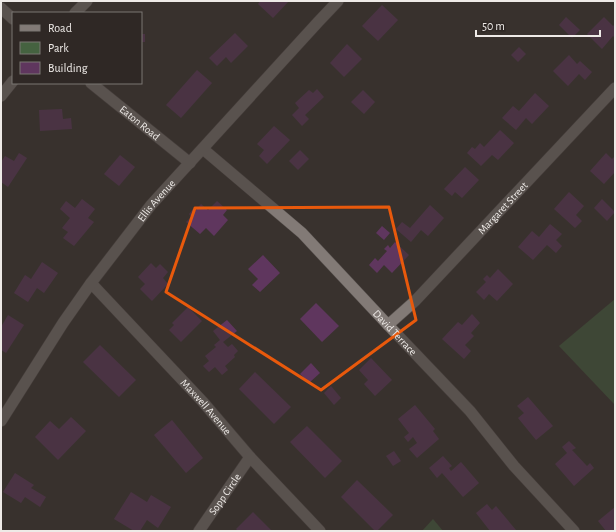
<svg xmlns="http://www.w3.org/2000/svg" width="616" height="532" viewBox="0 0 616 532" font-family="'Alegreya Sans',sans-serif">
<rect width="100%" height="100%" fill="#39322e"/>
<g fill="#456240">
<polygon points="615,299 615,405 559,346"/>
<polygon points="433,519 443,531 422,531"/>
</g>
<g fill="#5f365e">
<polygon points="260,1 289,1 273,18 258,4"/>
<polygon points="382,5 398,20 378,41 362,26"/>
<polygon points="566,17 580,30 572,38 559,25"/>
<polygon points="604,17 613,26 615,24 615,38 613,36 602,49 587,34"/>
<polygon points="235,33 248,46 231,63 226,57 217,66 209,58"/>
<rect x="141" y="34" width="4" height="8"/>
<polygon points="347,44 362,59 344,77 330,63"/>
<polygon points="519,47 526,54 518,62 511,55"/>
<polygon points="569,55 577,64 580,61 592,72 585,80 579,74 568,86 553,71"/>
<polygon points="197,70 212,83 181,118 166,105"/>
<polygon points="317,89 324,97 305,115 309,119 302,126 292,115 299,108 295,103 309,90 313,93"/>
<polygon points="363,90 375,102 364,114 351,102"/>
<polygon points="535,93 549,106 532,124 526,118 516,130 502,118 513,106 519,111"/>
<polygon points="62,109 63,119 71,118 72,129 40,131 39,110"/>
<polygon points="274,126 290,140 267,164 259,156 264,150 257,144"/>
<polygon points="500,130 514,143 498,160 492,155 481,166 467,153 472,147 475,149 480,143 484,147"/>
<polygon points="300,150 309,159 298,170 289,161"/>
<polygon points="19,153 27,158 8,187 1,182 1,162 5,156 14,161"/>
<polygon points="606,153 612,159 615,156 615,172 604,184 590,171"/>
<polygon points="120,155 135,167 119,186 104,174"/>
<polygon points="465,167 479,180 462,198 455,192 452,196 444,189"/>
<polygon points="569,192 584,206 576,215 582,221 575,228 554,209"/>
<polygon points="82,199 95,209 88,218 94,222 74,246 63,238 68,232 62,228 70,218 60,209 66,201 75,208"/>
<polygon points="602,199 615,212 607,221 594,208"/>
<polygon points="217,201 227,210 223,215 228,220 214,236 206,228 200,234 186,222 191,217 189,214 193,209 195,211 201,204 208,210"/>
<polygon points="430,205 444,218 428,236 421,230 411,242 396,229 402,222 410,228"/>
<polygon points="550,224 562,234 556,240 562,246 556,253 547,245 533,260 518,247 532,231 539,237"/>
<polygon points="382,226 390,233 384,240 376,233"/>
<polygon points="395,242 409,255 392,273 384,265 377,273 369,265 375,258 378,261 387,251 384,249 388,245 390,248"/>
<polygon points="263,255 280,273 260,292 252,285 258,279 248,269"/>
<polygon points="42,262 58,273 44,293 37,288 28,302 14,293 25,275 31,279"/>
<polygon points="151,263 156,268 160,264 168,272 163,278 168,284 152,301 140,289 145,284 138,277"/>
<polygon points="498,269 513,284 497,301 489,294 484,300 476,292 486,282 483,279 487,275 490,278"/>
<polygon points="316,303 339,326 322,342 300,319"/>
<polygon points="188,307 202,321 181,342 169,330 174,325 172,323"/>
<polygon points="472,314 480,323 471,333 474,336 465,345 471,351 464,359 442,339 458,322 462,325"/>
<polygon points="8,315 24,325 6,353 1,350 1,327"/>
<polygon points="227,320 237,331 223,342 228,347 232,344 238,351 234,355 235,357 225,366 228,370 222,375 215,367 209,372 203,366 209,361 205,356 216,347 214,345 220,340 213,331"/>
<polygon points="100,345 136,380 119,397 83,362"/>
<polygon points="371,358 392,380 375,396 364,384 368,380 359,370"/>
<polygon points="311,363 320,373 309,383 300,374"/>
<polygon points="255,372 291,407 274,424 239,389"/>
<polygon points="331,386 341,398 334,405 324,393"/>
<polygon points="528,397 553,426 536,440 518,418 524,413 517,406"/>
<polygon points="415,405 435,429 433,431 439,439 417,458 409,449 417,443 413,437 408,442 404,437 409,433 398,419"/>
<polygon points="71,417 86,431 58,460 35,437 50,421 59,429"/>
<polygon points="172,420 203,458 186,473 154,435"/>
<polygon points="307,426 342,461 325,478 290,442"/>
<polygon points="569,441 576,448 572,450 587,466 590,463 594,468 574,486 555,464 567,453 562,447"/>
<polygon points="394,451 401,461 393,466 386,456"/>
<polygon points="443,456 452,466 449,468 451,471 461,462 479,483 463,497 442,473 437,478 429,468"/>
<polygon points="15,473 34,485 31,488 46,497 40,507 25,497 21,503 3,492"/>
<polygon points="357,480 393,515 377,531 375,531 341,497"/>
<polygon points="131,492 147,502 151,495 171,507 158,528 147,520 140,531 134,531 114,519"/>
<polygon points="487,504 492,510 496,506 516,530 490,531 476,513"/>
<polygon points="615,507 615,531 606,531 598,521"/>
<polygon points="253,512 272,531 238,531 236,529"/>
</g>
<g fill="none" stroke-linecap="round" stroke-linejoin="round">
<defs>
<g id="minor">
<polyline points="1,8 13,19"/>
<polyline points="75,13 87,1"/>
<path id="s1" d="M91,83L190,163"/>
<polyline points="1,96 13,81"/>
<path id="s2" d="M203,149L302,233L388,325L470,411L514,466L574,531"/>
<path id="s3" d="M91,283L203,402L250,457L320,531"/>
<path id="s4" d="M388,325L415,301L615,88"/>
<path id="s5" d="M1,421L63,323L91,283L151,205L319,21L338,1"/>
<path id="s6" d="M199,531L250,457"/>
</g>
</defs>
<use href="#minor" stroke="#56504d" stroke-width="12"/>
<use href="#minor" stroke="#827a76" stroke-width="11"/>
</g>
<path d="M0 0H616V532H0ZM389,207L416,320L321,390L166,292L195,208Z" fill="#39322e" fill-opacity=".55" fill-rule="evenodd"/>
<path fill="none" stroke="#e8590c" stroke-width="3" stroke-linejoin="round" d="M389,207L416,320L321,390L166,292L195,208Z"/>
<g text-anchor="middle" stroke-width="3.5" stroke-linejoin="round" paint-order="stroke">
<g font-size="11" fill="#eeeae7" stroke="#2f2825">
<text dy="4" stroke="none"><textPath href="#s1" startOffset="63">Eaton Road</textPath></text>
<text dy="4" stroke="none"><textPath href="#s5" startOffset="270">Ellis Avenue</textPath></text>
<text dy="4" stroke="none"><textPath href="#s4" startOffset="164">Margaret Street</textPath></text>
<text dy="4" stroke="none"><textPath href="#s2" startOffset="266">David Terrace</textPath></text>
<text dy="4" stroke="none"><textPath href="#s3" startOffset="169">Maxwell Avenue</textPath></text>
<text dy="4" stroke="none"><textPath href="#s6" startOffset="45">Sopp Circle</textPath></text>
</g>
</g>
<rect width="616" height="532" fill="none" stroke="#eeeae7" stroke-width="4"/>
<rect x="12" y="12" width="130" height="72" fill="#2f2825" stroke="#7b7673"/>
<rect x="20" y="25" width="20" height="6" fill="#827a76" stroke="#7b7673"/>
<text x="48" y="32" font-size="12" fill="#eeeae7">Road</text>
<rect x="20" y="42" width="20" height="12" fill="#456240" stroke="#7b7673"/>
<text x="48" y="52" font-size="12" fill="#eeeae7">Park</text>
<rect x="20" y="62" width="20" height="12" fill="#5f365e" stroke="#7b7673"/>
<text x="48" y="72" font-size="12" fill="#eeeae7">Building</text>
<path d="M476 30v6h124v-6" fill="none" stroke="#eeeae7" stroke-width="2"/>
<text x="482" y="30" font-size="12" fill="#eeeae7" stroke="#2f2825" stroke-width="3" paint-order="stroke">50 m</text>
</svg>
